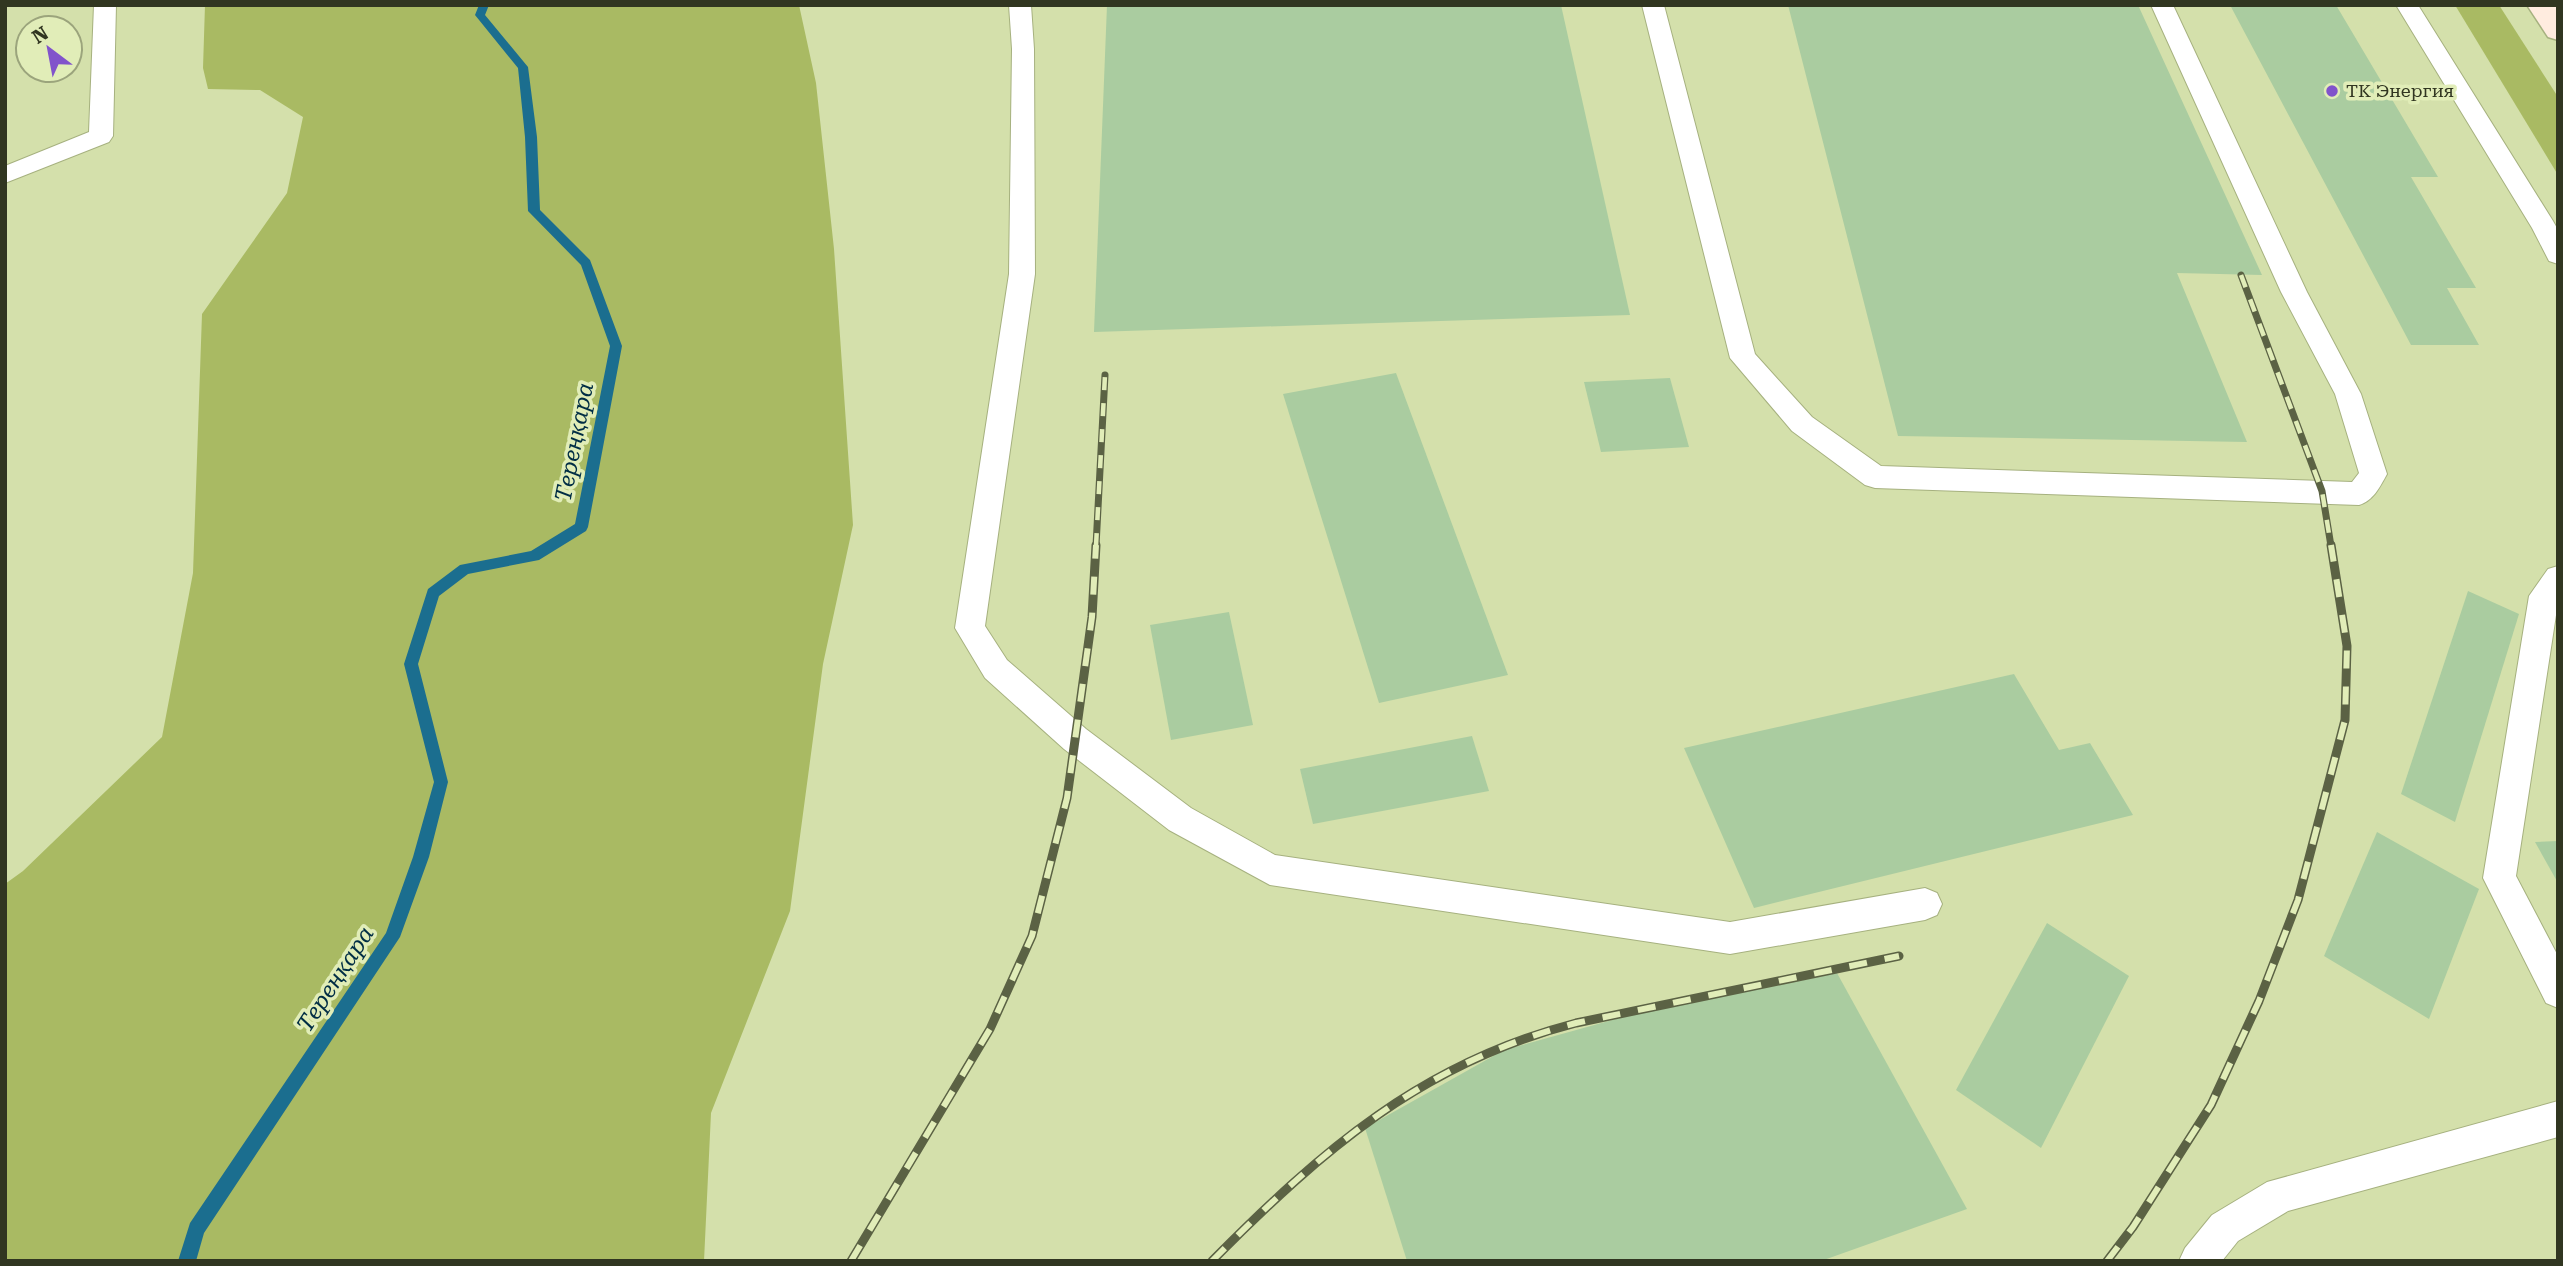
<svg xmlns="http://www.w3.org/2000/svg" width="2563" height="1266" viewBox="0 0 2563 1266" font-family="'Roboto Serif',serif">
<rect width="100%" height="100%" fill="#d4e0ab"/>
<g fill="#a9ba63">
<polygon points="205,5 799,5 816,83 834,249 853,525 823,664 790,911 711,1113 704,1261 5,1261 5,884 23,871 162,737 193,573 202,314 287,193 303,117 260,90 208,89 203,68"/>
<polygon points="2455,5 2499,5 2558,97 2558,175"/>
</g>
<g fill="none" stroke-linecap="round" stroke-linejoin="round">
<polygon fill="#1b6e8f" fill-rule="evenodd" points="479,5 489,5 485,15 528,67 537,137 540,210 590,260 622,346 588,527 586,531 539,560 468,574 439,596 418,664 448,782 429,857 400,937 204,1233 196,1261 178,1261 190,1223 386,933 413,857 434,782 404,664 428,589 460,565 531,551 575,524 610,346 581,265 528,211 525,137 518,68 475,15"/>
</g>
<g fill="#aacca0">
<polygon points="1107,5 1561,5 1630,315 1094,332"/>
<polygon points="1788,5 2138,5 2262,275 2177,273 2247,442 1898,436"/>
<polygon points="2230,5 2336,5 2438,177 2411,177 2476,288 2447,288 2479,345 2411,345"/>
<polygon points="1396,373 1508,675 1379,703 1283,394"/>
<polygon points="1670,378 1689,447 1601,452 1584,382"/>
<polygon points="2468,591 2519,614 2455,822 2401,794"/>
<polygon points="1229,612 1253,725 1171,740 1150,625"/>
<polygon points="2014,674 2059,750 2090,743 2133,815 1754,908 1684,748"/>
<polygon points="1472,736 1489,791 1313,824 1300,769"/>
<polygon points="2377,832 2479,889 2429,1019 2324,956"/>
<polygon points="2558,841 2558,883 2535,842"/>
<polygon points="2047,923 2129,976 2041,1148 1956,1090"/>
<polygon points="1837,973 1967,1209 1821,1261 1407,1261 1365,1128 1504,1050 1623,1017"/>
</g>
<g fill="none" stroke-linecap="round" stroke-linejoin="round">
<defs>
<g id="service">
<polygon points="94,5 116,5 113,136 109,142 5,183 5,166 89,132"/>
<polygon points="1009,5 1031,5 1034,49 1035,274 985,626 1007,660 1086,729 1191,808 1275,855 1730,922 1925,888 1937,893 1942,904 1937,915 1925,920 1730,954 1270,885 1169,830 1064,749 985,678 955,628 1009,274 1012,49"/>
<path d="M1642,5H1664L1755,354L1812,417L1881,466L2352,482L2359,473L2335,394L2281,292L2151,5H2173L2307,292L2361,394L2387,474C2380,487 2373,501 2359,505L1875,488L1865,485L1792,431L1730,358Z"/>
<polygon points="2396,5 2418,5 2553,221 2558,230 2558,264 2549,261 2532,228"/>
<polygon points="2558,566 2558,602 2516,876 2558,956 2558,1008 2546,1003 2483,878 2529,596 2548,569"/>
<polygon points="2558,1101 2558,1137 2288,1211 2238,1241 2222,1261 2179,1261 2185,1248 2212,1215 2267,1182"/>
</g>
<polygon id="secondary" points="2527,5 2555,5 2558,9 2558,40 2548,37"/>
</defs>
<use href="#service" stroke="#a6b17f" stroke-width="2"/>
<use href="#secondary" stroke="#a6b17f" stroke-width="3"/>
<use href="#service" fill="#fff" fill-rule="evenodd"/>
<use href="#secondary" fill="#ffecdf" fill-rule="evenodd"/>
<defs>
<g id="rail-far1">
<polyline points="2241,275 2322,491 2331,546"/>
<polyline points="1096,546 1105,375"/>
</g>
<g id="rail">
<polyline points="851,1261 990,1029 1032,936 1067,798 1092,617 1096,545"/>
<path d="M1212,1261C1322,1150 1422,1063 1576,1023L1899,956"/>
<polyline points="2107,1261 2133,1227 2211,1105 2259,1001 2298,900 2345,720 2347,646 2331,545"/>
</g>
</defs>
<use href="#rail-far1" stroke="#5b6244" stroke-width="7"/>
<use href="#rail" stroke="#5b6244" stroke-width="9"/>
<use href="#rail-far1" stroke="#e1edb8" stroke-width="4.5" stroke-dasharray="13" stroke-linecap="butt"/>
<use href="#rail" stroke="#e1edb8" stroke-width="6" stroke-dasharray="18" stroke-linecap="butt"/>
</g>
<circle fill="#8153cb" stroke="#e1edb8" stroke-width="2.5" cx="2332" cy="91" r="7"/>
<g text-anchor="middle" stroke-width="7" stroke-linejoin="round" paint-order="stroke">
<g font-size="18" fill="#313621" stroke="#e1edb8" text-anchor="start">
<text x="2346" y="97">ТК Энергия</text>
</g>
<g font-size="23" font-style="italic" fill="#002d44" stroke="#e1edb8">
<text transform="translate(574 442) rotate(-79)" y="8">Тереңқара</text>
<text transform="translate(335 979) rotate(-57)" y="8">Тереңқара</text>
</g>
</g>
<rect width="2563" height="1266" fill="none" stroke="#313621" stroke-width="14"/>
<g transform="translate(49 49) rotate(328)"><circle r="33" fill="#e1edb8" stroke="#9ba47c" stroke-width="2"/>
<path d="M0-5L12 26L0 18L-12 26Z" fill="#8153cb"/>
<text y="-10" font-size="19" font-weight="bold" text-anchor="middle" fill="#313621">N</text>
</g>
</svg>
